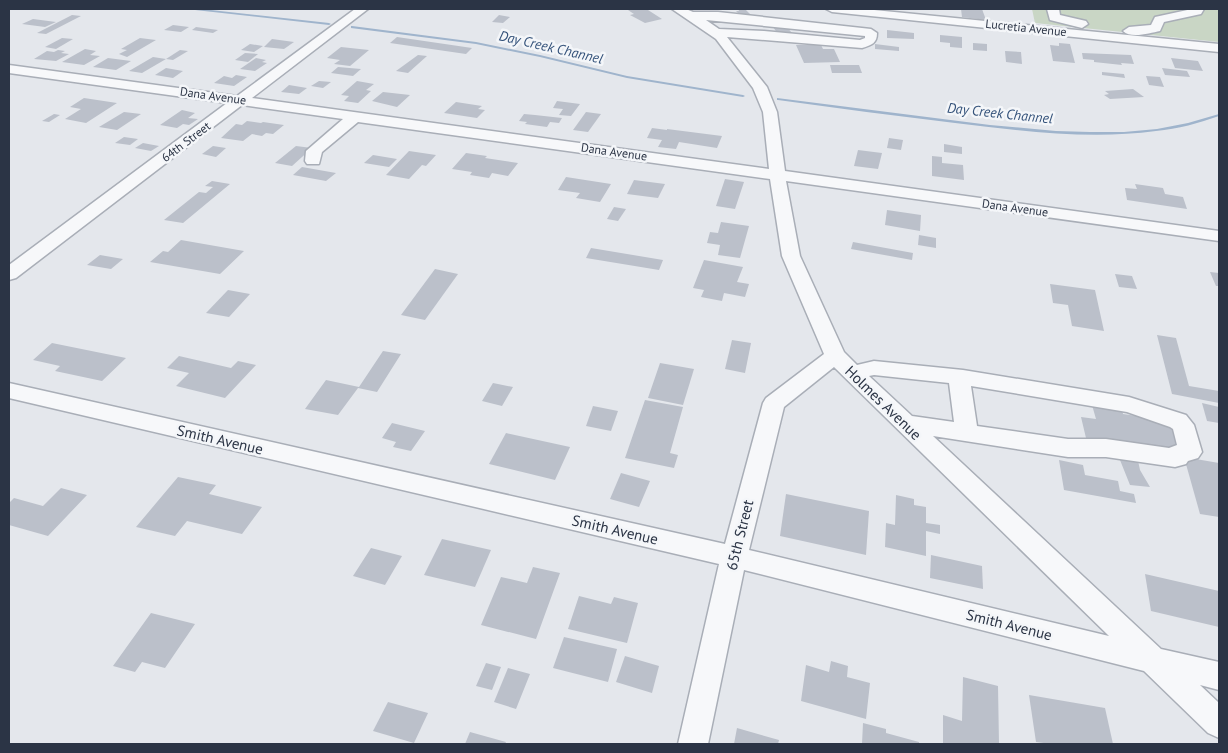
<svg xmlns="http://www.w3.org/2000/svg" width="1228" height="753" viewBox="0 0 1228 753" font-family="'PT Sans',sans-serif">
<rect width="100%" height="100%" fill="#e4e7ec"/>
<polygon fill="#c9d6c5" points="1032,9 1219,9 1219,42 1035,23"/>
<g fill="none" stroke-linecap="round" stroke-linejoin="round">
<g fill="#9fb4cc" fill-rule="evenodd">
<polygon points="193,9 202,9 329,23 331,24 329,25 195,10"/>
<polygon points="352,26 476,42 540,55 627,76 743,95 745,96 743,97 627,78 540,57 476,44 351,28 351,26"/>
<path d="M777,98L990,125L1056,131L1090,132H1124L1157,129L1188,123L1219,114V116C1199,123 1178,129 1156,131C1090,140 1022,131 955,123C896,116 837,108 778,100H777Z"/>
</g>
</g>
<g fill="#bbc0ca">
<polygon points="641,9 648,10 662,19 645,23 630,15 634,14 628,10"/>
<polygon points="738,9 745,9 752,16 742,17 736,11 739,11"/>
<polygon points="961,9 982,9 986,20 962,17"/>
<polygon points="72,15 81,16 46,34 37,33"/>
<polygon points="499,15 510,17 503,23 492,22"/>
<polygon points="33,19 56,22 45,27 22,24"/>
<polygon points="173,25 189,27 181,32 164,30"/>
<polygon points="786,26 792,33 778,34 773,27"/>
<polygon points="196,27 218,30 213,33 192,30"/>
<polygon points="887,30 914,33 914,39 887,38"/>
<polygon points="940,35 962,37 962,48 950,47 950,43 940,42"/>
<polygon points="397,37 472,48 466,54 390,43"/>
<polygon points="62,38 73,39 56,49 45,47"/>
<polygon points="140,38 156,40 127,57 119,54 127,50 121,49"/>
<polygon points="272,39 294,42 284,49 264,47"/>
<polygon points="973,43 987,44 987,51 973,50"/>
<polygon points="1059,43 1070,44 1075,63 1053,61 1050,45 1059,46"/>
<polygon points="250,44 263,46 254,52 241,50"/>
<polygon points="875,44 899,47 899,51 875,49"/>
<polygon points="796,45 821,45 823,49 834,49 840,62 804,63"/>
<polygon points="341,47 369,50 350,66 334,64 340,60 327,58"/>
<polygon points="85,49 96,51 90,55 100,56 84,65 62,62"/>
<polygon points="58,50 65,51 61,53 69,54 56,61 34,59 47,51 54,52"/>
<polygon points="180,50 188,51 173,60 166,59"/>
<polygon points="1005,51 1021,52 1022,64 1006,62"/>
<polygon points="245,53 258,54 248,62 235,60"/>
<polygon points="1082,53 1131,55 1134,64 1121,63 1122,65 1094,62 1094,60 1083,59"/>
<polygon points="418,55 427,56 408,73 396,71"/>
<polygon points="153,57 166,59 142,73 129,71"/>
<polygon points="108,58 131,61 116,70 93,67"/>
<polygon points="256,58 266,60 262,62 267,63 255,71 240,69"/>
<polygon points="1171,58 1198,61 1203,71 1175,68"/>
<polygon points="830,65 859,65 862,73 832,73"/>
<polygon points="338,67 361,69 353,76 331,73"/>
<polygon points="166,68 183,71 173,78 155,75"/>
<polygon points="1162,68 1187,71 1190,77 1165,75"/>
<polygon points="1102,72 1124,74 1125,78 1102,75"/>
<polygon points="236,75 247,77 234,86 214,83 224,76 232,78"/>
<polygon points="1146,76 1160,77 1164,87 1149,85"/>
<polygon points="319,81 331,82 323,88 311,86"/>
<polygon points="357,81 374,84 366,90 371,91 358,103 344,101 349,96 341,95"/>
<polygon points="289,85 307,88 299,94 281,92"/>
<polygon points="1133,89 1144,97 1110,99 1104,95 1109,94 1105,91"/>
<polygon points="383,92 410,95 397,107 372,101"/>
<polygon points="84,98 117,103 86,123 65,119 81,109 70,107"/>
<polygon points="557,101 580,104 571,116 559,115 563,109 553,108"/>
<polygon points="456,102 482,106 478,109 485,110 477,118 444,113"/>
<polygon points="182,110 195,113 188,118 198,119 189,125 183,124 177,128 160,125"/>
<polygon points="124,112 141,114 117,130 99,127"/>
<polygon points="586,112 601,114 588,132 573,130"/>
<polygon points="54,114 60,115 49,122 42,121"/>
<polygon points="524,114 535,115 562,118 559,123 550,122 547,127 525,124 527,122 519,121"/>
<polygon points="247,121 261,123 263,122 284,125 273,134 266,133 262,136 252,134 243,141 221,138 236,124 242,125"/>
<polygon points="652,128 667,130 667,129 722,136 717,148 679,142 676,149 658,147 662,140 647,138"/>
<polygon points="124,137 138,139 130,145 115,143"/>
<polygon points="889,138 903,140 901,150 887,148"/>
<polygon points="143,143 159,146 151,151 135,148"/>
<polygon points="944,144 962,147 962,154 944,152"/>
<polygon points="213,146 226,148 216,157 202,154"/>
<polygon points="296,146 312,148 292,166 275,163"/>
<polygon points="858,150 882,153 878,169 854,166"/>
<polygon points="409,151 436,155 426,166 422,165 409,179 386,175"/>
<polygon points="466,153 487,156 485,158 518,163 508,176 492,173 489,178 470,175 472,172 452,169"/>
<polygon points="373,155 397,159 389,167 364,163"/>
<polygon points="932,156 942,157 942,163 963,165 964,180 932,176"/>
<polygon points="302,167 336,173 326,181 293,175"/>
<polygon points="566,177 611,184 600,202 576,198 580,193 558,190"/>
<polygon points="725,179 744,182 735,209 716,206"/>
<polygon points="634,180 665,184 658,198 627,194"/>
<polygon points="212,181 230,184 183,223 164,220 199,192 206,193 213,187 205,186"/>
<polygon points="1135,184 1163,188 1165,194 1183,197 1187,209 1127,200 1125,188 1137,189"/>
<polygon points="614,207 626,209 618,221 607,219"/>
<polygon points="887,210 921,215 920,231 885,225"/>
<polygon points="721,222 749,226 740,258 718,255 720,245 707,243 710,232 718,233"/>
<polygon points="919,235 936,238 936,248 918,245"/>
<polygon points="181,240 244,251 220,274 150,262 163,251 168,252"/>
<polygon points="853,242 913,253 912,260 851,249"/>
<polygon points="591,248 663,260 659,270 586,258"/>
<polygon points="100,255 123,259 111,269 87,265"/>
<polygon points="704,260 743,267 737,282 749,284 745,297 724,293 722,301 701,297 704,290 693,288"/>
<polygon points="435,269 458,274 425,320 401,315"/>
<polygon points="1210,272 1219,273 1219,286 1216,286"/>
<polygon points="1115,274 1132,276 1137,289 1119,287"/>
<polygon points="1050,284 1095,290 1104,331 1072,326 1068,305 1053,303"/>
<polygon points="228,290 250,294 229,317 206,313"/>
<polygon points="1157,335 1176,338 1189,386 1219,391 1219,403 1172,394"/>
<polygon points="732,340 751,343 745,373 725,369"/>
<polygon points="52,343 126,358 102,381 55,371 60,366 33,360"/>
<polygon points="383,351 401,354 377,392 358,388 338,415 305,409 326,380 359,387"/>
<polygon points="179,356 231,368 238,361 256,365 225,398 176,386 189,373 167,368"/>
<polygon points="660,363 694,369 683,405 648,398"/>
<polygon points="493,383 513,387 502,406 482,401"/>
<polygon points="645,400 683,407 670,453 678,455 674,468 625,458"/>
<polygon points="1202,403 1219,407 1219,423 1207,421"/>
<polygon points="1092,405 1122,409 1123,414 1158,419 1173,425 1182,451 1156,449 1086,438 1081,417 1096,419"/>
<polygon points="593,406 618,411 611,431 586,426"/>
<polygon points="392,423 425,431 411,451 393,447 396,442 382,438"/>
<polygon points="506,433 570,447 555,480 489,464"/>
<polygon points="1118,455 1137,456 1140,470 1150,487 1130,485"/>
<polygon points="1184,457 1219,463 1219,517 1200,514"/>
<polygon points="1059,460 1083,465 1085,475 1118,481 1120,491 1134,494 1136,503 1064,490"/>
<polygon points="621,473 650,481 639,507 610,499"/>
<polygon points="178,477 216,485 209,494 262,507 242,534 187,521 175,536 136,527"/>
<polygon points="61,488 87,495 48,536 9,525 9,503 14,498 43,506"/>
<polygon points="786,494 869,511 866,555 780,536"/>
<polygon points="896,495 914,499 914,505 926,507 926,523 940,525 940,534 926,531 926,556 885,547 886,523 895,525"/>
<polygon points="442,539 491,550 475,587 424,575"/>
<polygon points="371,548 402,556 385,585 353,576"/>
<polygon points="931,555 982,566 983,589 930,578"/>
<polygon points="533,567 560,573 536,639 481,625 501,577 527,583"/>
<polygon points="1145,574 1219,591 1219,627 1151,611"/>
<polygon points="579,596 611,604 614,597 638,603 627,643 568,629"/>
<polygon points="151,613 195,624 165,668 142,662 135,672 113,666"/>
<polygon points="564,637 617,649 608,682 553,668"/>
<polygon points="625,656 659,666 652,693 616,682"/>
<polygon points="831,661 848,666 847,677 870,683 866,719 801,701 806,665 829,672"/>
<polygon points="486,663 501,667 492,690 476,686"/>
<polygon points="508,668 530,674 516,709 494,702"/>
<polygon points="963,677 998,686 999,744 943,744 943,715 962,721"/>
<polygon points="1029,695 1105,708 1113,744 1051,744 1036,742"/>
<polygon points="388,702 428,713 414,743 373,731"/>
<polygon points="863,723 886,729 886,733 919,742 919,744 862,744"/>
<polygon points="737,728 779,740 778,744 734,744"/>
<polygon points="470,732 506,742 505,744 465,744"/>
</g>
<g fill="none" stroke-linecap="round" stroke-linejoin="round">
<defs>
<g id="minor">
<path d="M355,9H368L252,98L769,169L763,112L753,88L716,39L672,9H686L693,12H718L871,29L877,33C877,43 872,45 862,48L727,37L767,87L777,112L785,171L1219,231V241L786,181L800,256L844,352L857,365L874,361L963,370L1129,397L1186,415L1194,425L1202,452L1198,458L1188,461L1186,464L1175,467L1106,457H1068L933,436L1161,649L1219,662V690L1200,685L1219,703V738L1208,733L1144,671L744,570L708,744H678L719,564L9,398V383L725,544L763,403L766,398L824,354L782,256L770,179L358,122L322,152L319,164H307L305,161L306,151L343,119L242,105L16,278L9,280V265L227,103L9,73V65L237,96ZM706,20L865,36V38L860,40L764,31L719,29ZM834,367L1109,636L749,550L784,407ZM874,375L949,383L954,422L912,416L869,376ZM971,386L1127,412L1170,427L1173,429L1177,445L1169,448L1106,439H1068L977,426Z"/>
<polygon points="826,9 864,9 1219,44 1219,52 832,12"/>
<polygon points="1047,9 1059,9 1060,15 1086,21 1088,24 1082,28 1050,20"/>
<path d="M1192,9H1204L1201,14L1164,22L1160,31C1150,33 1131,39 1123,31L1129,27L1151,25L1155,17Z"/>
</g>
</defs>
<use href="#minor" stroke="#a9aeb7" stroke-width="3"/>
<use href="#minor" fill="#f7f8fa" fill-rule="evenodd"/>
</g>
<g text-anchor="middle" stroke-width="5" stroke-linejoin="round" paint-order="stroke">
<g font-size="12" fill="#2b3445" stroke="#f4f6f9">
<text transform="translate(1026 28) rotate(6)" y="4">Lucretia Avenue</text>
<text transform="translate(213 96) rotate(8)" y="4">Dana Avenue</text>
<text transform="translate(186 142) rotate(-37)" y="4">64th Street</text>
<text transform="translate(614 152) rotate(8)" y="4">Dana Avenue</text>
<text transform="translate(1015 208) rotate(8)" y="4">Dana Avenue</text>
</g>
<g font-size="14" font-style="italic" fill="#34527a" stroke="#f4f6f9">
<text transform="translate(551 47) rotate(13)" y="5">Day Creek Channel</text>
<text transform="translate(1000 113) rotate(6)" y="5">Day Creek Channel</text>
</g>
<g font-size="15" fill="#2b3445" stroke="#f4f6f9">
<text transform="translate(883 403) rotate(44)" y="5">Holmes Avenue</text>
<text transform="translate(220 440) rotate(13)" y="5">Smith Avenue</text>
<text transform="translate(615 530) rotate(13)" y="5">Smith Avenue</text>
<text transform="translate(740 535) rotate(-76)" y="5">65th Street</text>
<text transform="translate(1009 625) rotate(14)" y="5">Smith Avenue</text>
</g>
</g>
<rect width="1228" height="753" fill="none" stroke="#2b3445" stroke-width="20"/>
</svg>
